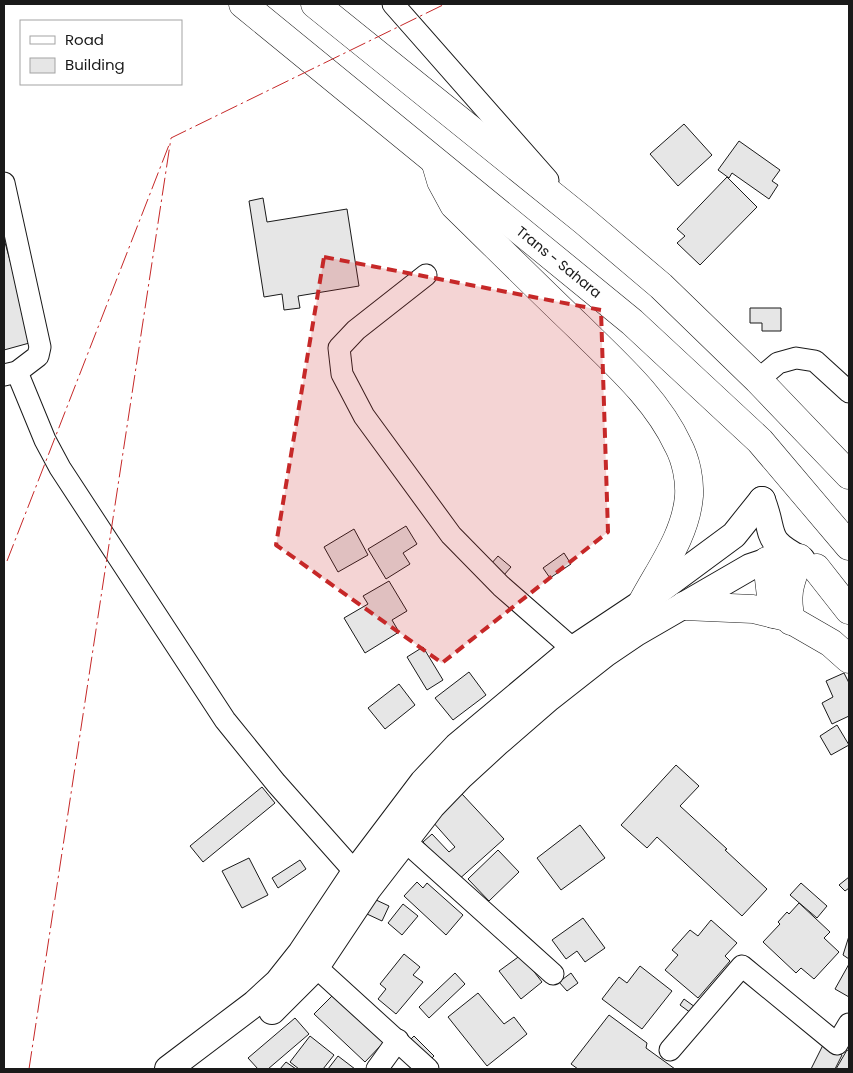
<svg xmlns="http://www.w3.org/2000/svg" width="853" height="1073" viewBox="0 0 853 1073" font-family="Poppins,sans-serif">
<rect width="100%" height="100%" fill="#fff"/>
<g fill="#e6e6e6" stroke="#1a1a1a">
<polygon points="684,124 712,155 678,186 650,154"/>
<polygon points="739,141 780,170 772,181 778,185 769,199 732,173 729,178 718,170"/>
<polygon points="727,177 757,207 700,265 677,243 685,236 677,229"/>
<polygon points="263,198 267,222 347,209 359,286 298,296 300,308 284,310 282,294 264,297 249,201"/>
<polygon points="4,239 33,342 4,350"/>
<polygon points="750,308 781,308 781,331 762,331 762,323 750,323"/>
<polygon points="406,526 417,544 403,553 410,564 386,579 368,549"/>
<polygon points="354,529 368,555 338,572 324,547"/>
<polygon points="564,553 571,564 550,578 543,568"/>
<polygon points="498,556 511,567 504,575 491,564"/>
<polygon points="389,581 407,611 392,620 399,632 365,653 344,618 368,604 363,596"/>
<polygon points="423,647 443,680 427,690 407,657"/>
<polygon points="469,672 486,695 453,720 435,698"/>
<polygon points="844,673 849,683 849,716 832,724 822,703 833,697 826,681"/>
<polygon points="399,684 415,705 385,729 368,708"/>
<polygon points="837,725 849,745 831,755 820,736"/>
<polygon points="676,765 699,786 680,806 727,849 725,850 767,889 742,916 657,837 647,848 621,825"/>
<polygon points="262,787 275,803 203,862 190,846"/>
<polygon points="462,794 504,839 457,881 423,842 432,834 449,852 455,847 432,821"/>
<polygon points="580,825 605,858 561,890 537,858"/>
<polygon points="498,850 519,872 489,901 468,879"/>
<polygon points="249,858 268,895 242,908 222,871"/>
<polygon points="300,860 306,869 278,888 272,878"/>
<polygon points="849,877 849,888 845,891 839,885"/>
<polygon points="417,882 423,888 427,883 463,915 446,935 404,896"/>
<polygon points="801,883 827,906 817,918 790,895"/>
<polygon points="374,899 389,906 382,921 367,914"/>
<polygon points="799,903 830,932 824,938 839,952 814,979 801,968 796,973 763,942 780,924 778,922 787,912 789,914"/>
<polygon points="403,904 418,916 402,935 388,923"/>
<polygon points="583,918 605,948 585,962 577,951 566,959 552,940"/>
<polygon points="711,920 737,943 725,956 730,961 698,998 665,970 678,955 672,950 690,930 698,936"/>
<polygon points="849,936 849,959 843,955"/>
<polygon points="404,954 420,967 413,975 423,982 396,1014 378,999 386,989 380,984"/>
<polygon points="521,955 542,982 521,999 499,971"/>
<polygon points="849,964 849,997 835,989"/>
<polygon points="640,966 672,991 642,1029 602,999 619,977 627,983"/>
<polygon points="455,973 465,984 429,1018 419,1007"/>
<polygon points="571,973 578,983 567,991 559,982"/>
<polygon points="478,993 504,1024 514,1017 527,1034 487,1066 448,1017"/>
<polygon points="334,994 384,1042 365,1062 314,1014"/>
<polygon points="684,999 695,1007 691,1013 680,1005"/>
<polygon points="609,1015 647,1043 646,1048 675,1069 578,1069 571,1064"/>
<polygon points="295,1018 309,1034 268,1069 258,1069 248,1058"/>
<polygon points="310,1036 334,1055 323,1069 299,1069 290,1062"/>
<polygon points="414,1036 434,1056 426,1064 406,1044"/>
<polygon points="825,1041 837,1053 842,1055 835,1069 811,1069"/>
<polygon points="847,1050 849,1051 849,1069 836,1069"/>
<polygon points="338,1056 355,1069 328,1069"/>
<polygon points="286,1062 296,1069 280,1069"/>
</g>
<g fill="none" stroke-linecap="round" stroke-linejoin="round">
<defs>
<g id="minor">
<polyline points="393,4 548,180"/>
<polyline points="4,183 40,347 38,356 17,372 4,375"/>
<polyline points="426,275 356,330 339,348 342,374 364,416 451,535 501,586 573,649"/>
<polyline points="17,372 45,440 60,468 225,720 276,783 355,872 365,884"/>
<polyline points="758,380 778,363 796,358 815,361 849,392"/>
<polyline points="405,841 553,974"/>
<polyline points="316,967 428,1069"/>
<polyline points="670,1050 742,966 837,1044 849,1024"/>
<polyline points="377,1069 398,1040"/>
</g>
<g id="major">
<path d="M762,500C776,536 762,539 802,560"/>
<polyline points="272,1011 316,967 368,889 432,806 460,777 497,743 549,698 605,654 636,633 750,567 789,554"/>
<polyline points="168,1069 254,1004 278,982 301,953 355,872 423,782 457,746 573,649 642,603 734,535 762,500"/>
</g>
<g id="highway">
<polyline points="243,4 632,322 760,441 849,546"/>
<polyline points="315,4 583,220 661,286 758,380 849,475"/>
<path d="M436,164L441,181L454,205C496,246 537,287 579,327C615,363 656,398 678,445C686,460 690,480 689,496C686,535 660,569 642,603"/>
<polyline points="767,561 773,614"/>
<polyline points="816,568 849,610"/>
<polyline points="684,606 753,609 786,617 831,643 849,659"/>
<path d="M791,621C785,593 790,583 799,558"/>
</g>
</defs>
<use href="#minor" stroke="#1a1a1a" stroke-width="23"/>
<use href="#major" stroke="#1a1a1a" stroke-width="28"/>
<use href="#highway" stroke="#1a1a1a" stroke-width="29"/>
<use href="#minor" stroke="#fff" stroke-width="21"/>
<use href="#major" stroke="#fff" stroke-width="26"/>
<use href="#highway" stroke="#fff" stroke-width="28"/>
<g stroke="#c62828" stroke-width="1" stroke-dasharray="18 4 2.5 4" stroke-linecap="butt">
<polyline points="7,561 169,145"/>
<polyline points="29,1069 171,138 445,4"/>
</g>
</g>
<path fill="#c62828" fill-opacity="0.2" stroke="#c62828" stroke-width="4" stroke-dasharray="10 6" stroke-linejoin="round" d="M324,257L601,310L608,532L442,663L276,545Z"/>
<g text-anchor="middle" stroke-width="4" stroke-linejoin="round" paint-order="stroke">
<g font-size="14" fill="#1a1a1a" stroke="#fff">
<text transform="translate(559 262) rotate(39)" y="5">Trans - Sahara</text>
</g>
</g>
<rect width="853" height="1073" fill="none" stroke="#1a1a1a" stroke-width="10"/>
<rect x="20" y="20" width="162" height="65" fill="#ffffff" stroke="#a3a3a3"/>
<rect x="30" y="36" width="25" height="8" fill="#ffffff" stroke="#a3a3a3"/>
<text x="65" y="45" font-size="15" fill="#1a1a1a">Road</text>
<rect x="30" y="58" width="25" height="15" fill="#e6e6e6" stroke="#a3a3a3"/>
<text x="65" y="70" font-size="15" fill="#1a1a1a">Building</text>
</svg>
